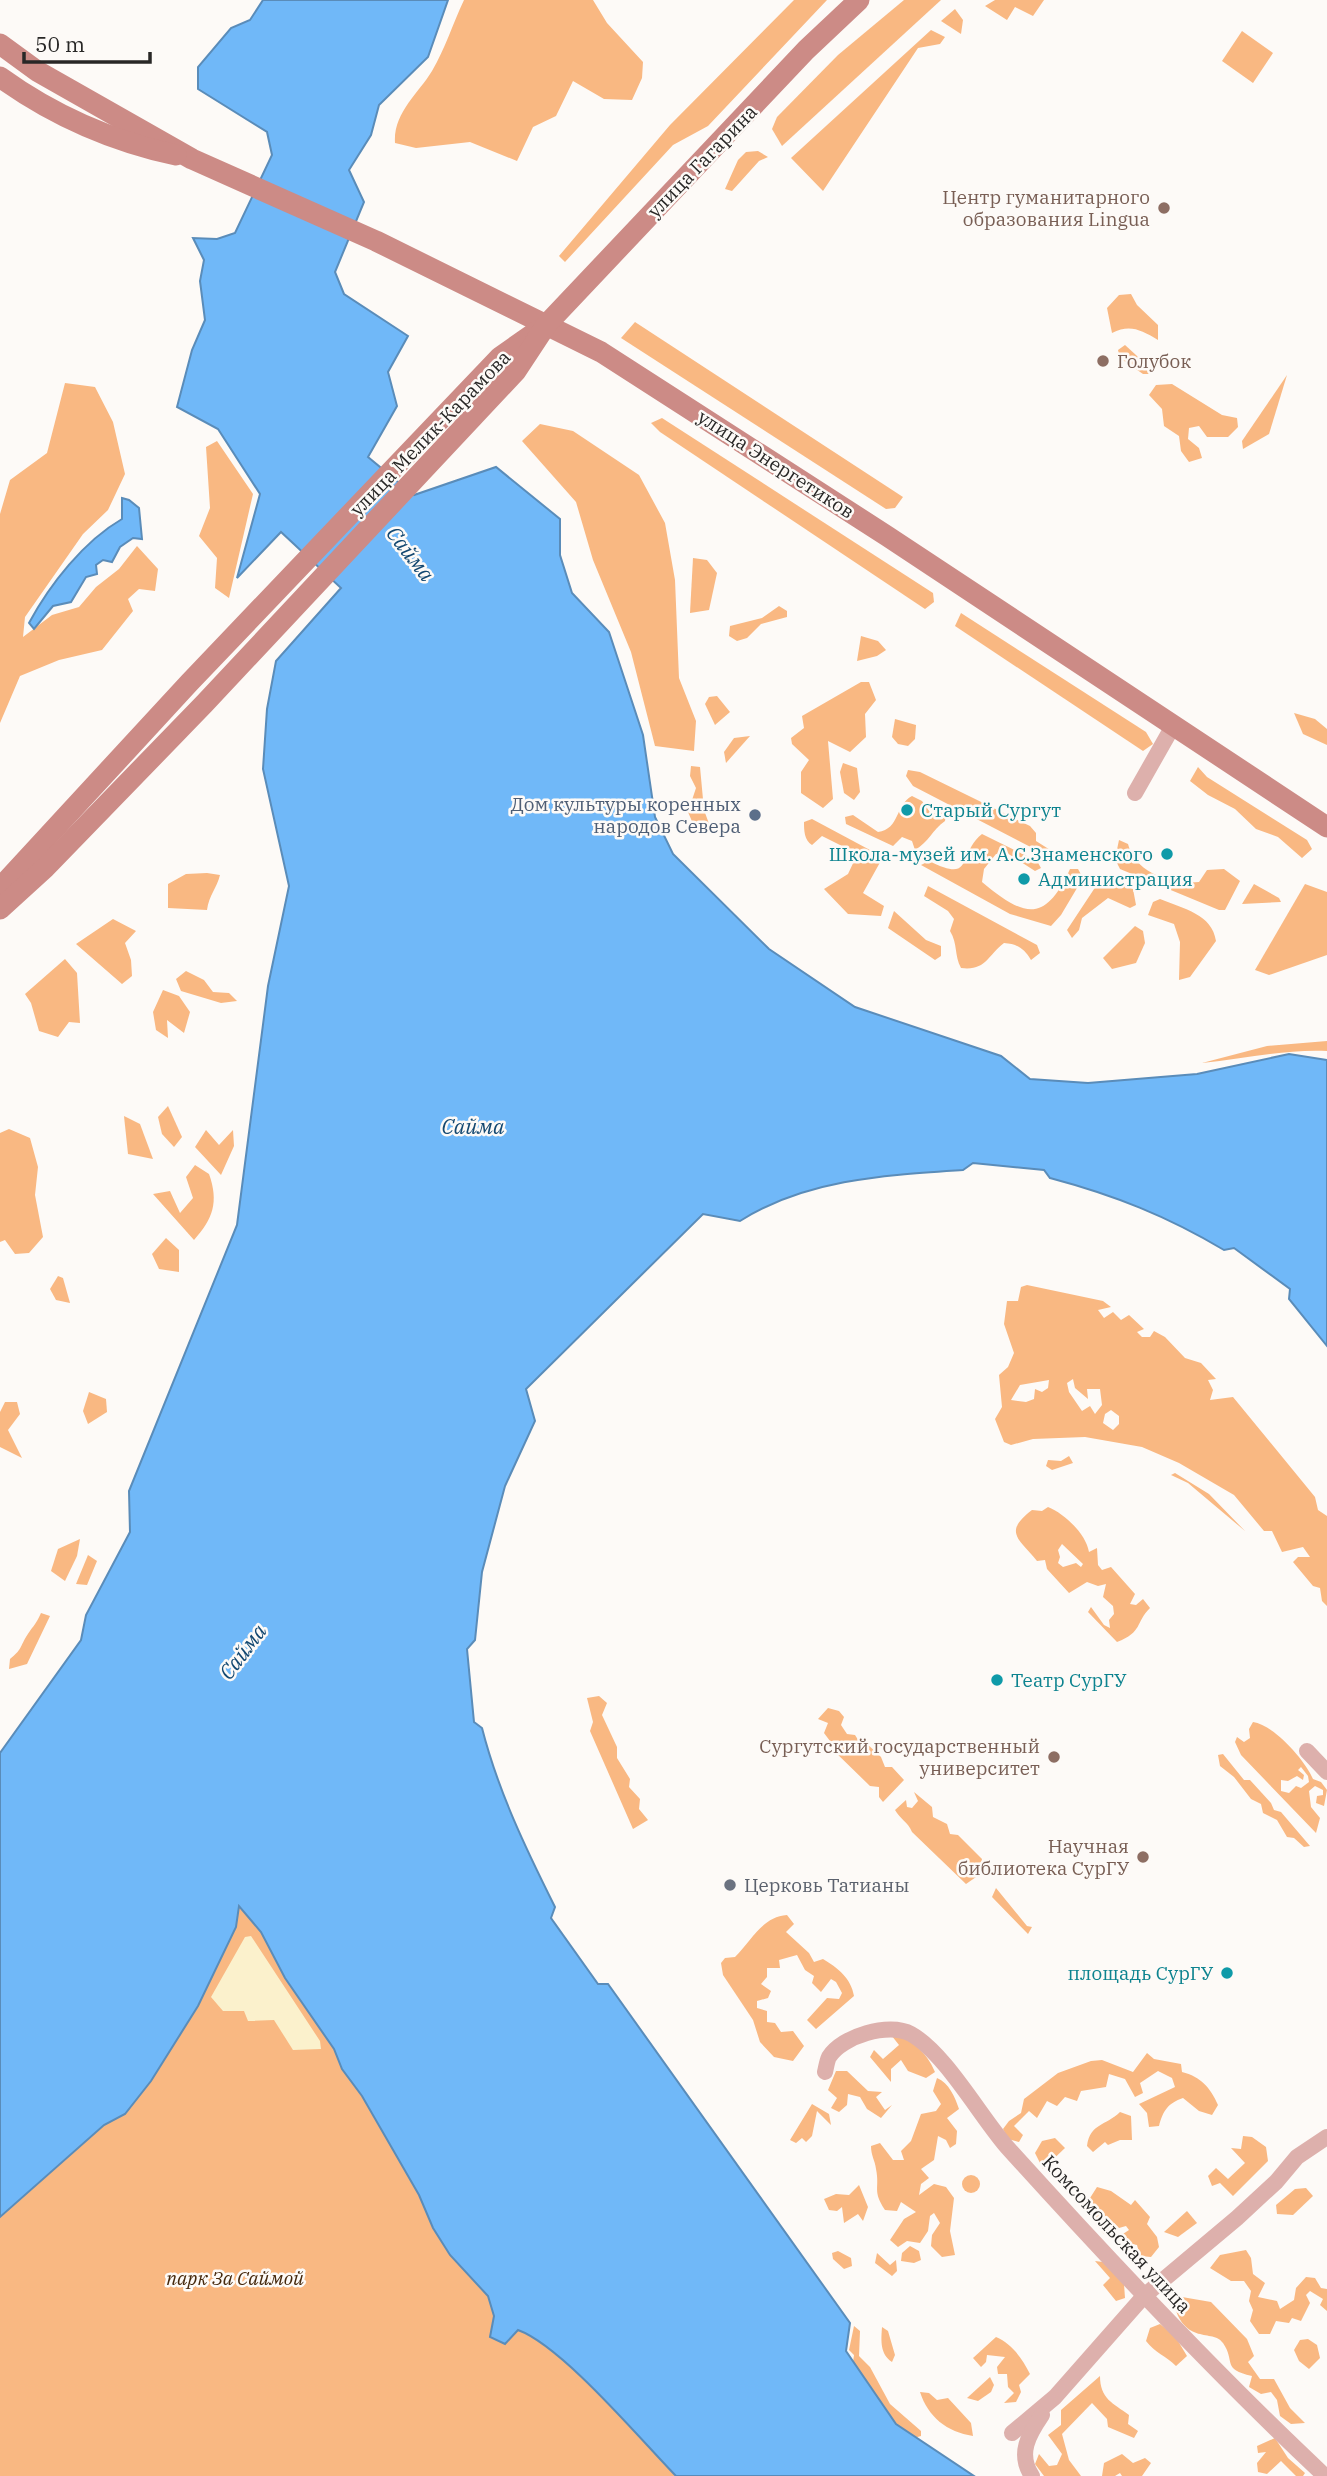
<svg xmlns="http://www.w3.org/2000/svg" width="1327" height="2476" viewBox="0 0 1327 2476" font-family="'IBM Plex Serif',serif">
<rect width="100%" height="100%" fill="#fdfaf7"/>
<g fill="#f9b882" fill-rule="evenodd">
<path d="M464,0H593L607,23L643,62L642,78L632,100L604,99L573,81L556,116L533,127L517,161L470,142L416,148L395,143C393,113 418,94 432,71C445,49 453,23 464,0Z"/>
<polygon points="794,0 827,0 708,126 673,145 565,262 559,256 670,125"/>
<polygon points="904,0 941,0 782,146 772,129 777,117 838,55"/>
<polygon points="995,0 1044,0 1033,16 1015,7 1007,20 985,6"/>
<polygon points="955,9 963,20 961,34 941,21"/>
<polygon points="931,30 945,37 940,44 918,48 823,191 791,158"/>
<polygon points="1242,31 1273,53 1253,83 1222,61"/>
<polygon points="758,151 768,157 759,161 732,191 725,189 738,160 746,152"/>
<path d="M1131,294L1137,305L1158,325V340C1141,330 1130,324 1112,333L1107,308L1119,295Z"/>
<polygon points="635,322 903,497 895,508 886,509 621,338"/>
<polygon points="1125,345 1148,366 1151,374 1143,374 1120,358 1118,350"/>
<polygon points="1287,375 1269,434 1243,449 1242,441"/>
<polygon points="65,383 95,387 113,422 125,474 108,510 83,534 25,617 23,637 52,615 79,607 96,587 119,569 137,546 158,569 155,591 139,589 128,599 133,611 102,650 59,660 20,676 0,723 0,514 10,480 47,453"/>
<polygon points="1172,384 1222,415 1237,418 1238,427 1228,437 1207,437 1199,426 1189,428 1188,439 1199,448 1202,458 1189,462 1181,451 1179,436 1164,426 1162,409 1149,395 1156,385"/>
<polygon points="662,418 933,593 934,602 925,609 660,432 651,423"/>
<polygon points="540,424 573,431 639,475 665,523 675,580 679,678 696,721 694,751 655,746 631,652 593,560 576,502 522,441"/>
<polygon points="217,441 253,494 229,598 215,588 217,558 199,536 210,508 206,447"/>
<polygon points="693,558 707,560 717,573 709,610 690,613"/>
<polygon points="779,606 787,611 787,617 761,624 747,638 737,641 729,636 730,626 762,618"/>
<polygon points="961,613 1146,732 1153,744 1143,751 955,626"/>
<polygon points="861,636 878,641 886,650 877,656 857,661"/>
<polygon points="861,682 869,682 876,700 865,714 866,737 850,752 828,741 833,799 823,808 801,793 801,772 809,760 792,744 791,738 804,728 802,716"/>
<polygon points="717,696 730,712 715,725 705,704 709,697"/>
<polygon points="1294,713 1315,719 1327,729 1327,745 1303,734"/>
<polygon points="895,719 916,725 915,739 908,746 898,744 892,737"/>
<polygon points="750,736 726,763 724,752 734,738"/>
<polygon points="843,763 857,768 860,792 854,800 844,793 840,772"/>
<polygon points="691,766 700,767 704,810 712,832 694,826 688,812 696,788 690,776"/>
<polygon points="1198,767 1207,777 1307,840 1312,849 1302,858 1278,837 1256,829 1235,809 1208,795 1190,781"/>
<polygon points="908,770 920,772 1030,826 1036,833 1036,841 1055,853 1050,857 913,786 906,776"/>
<path d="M912,796L922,801L932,815L938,811L946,814L945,821C932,830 929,842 915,850L912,841L902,837L893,846L846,824L845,817L853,815L878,832C900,829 895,805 912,796Z"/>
<path d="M812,819L883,857L863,893L884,906L881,916L848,914L824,889L848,874L856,857L850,850L822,836L812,845C804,840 804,830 804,822Z"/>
<path d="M982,834L1037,861L1041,868L1035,871L1007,853L996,854L984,869L982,882C1024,917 1045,924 1070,869H1078L1083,878L1061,915L1051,926L1010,914L921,865L929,861C975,884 957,854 982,834Z"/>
<path d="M1119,840L1128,844C1135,873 1172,885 1199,882L1207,870L1224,869L1240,881L1225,910H1219L1120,869L1115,859Z"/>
<path d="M207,873L220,875C217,888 209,895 207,910L168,908V884L186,874Z"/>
<polygon points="1100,880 1114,881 1133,889 1136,905 1130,908 1108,898 1082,918 1079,930 1072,938 1067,930"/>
<polygon points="1254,884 1279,898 1281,902 1242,904"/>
<polygon points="1305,884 1327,892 1327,955 1269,975 1255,970"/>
<path d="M928,886L1037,945L1040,953L1031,960C1024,948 1017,944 1004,943C987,956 986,971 961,968C954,955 958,944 950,931L954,919L948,911L924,896Z"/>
<path d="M1160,899C1184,909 1212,914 1216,941L1190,977L1179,980L1180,942L1174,924L1148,915L1153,902Z"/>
<polygon points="894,911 926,940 941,946 941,956 935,960 888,928"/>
<polygon points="113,919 136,931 125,943 131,960 132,976 122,984 76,944"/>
<polygon points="1135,926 1143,931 1145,943 1136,963 1112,969 1103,958"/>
<polygon points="65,959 77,973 80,1023 69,1022 58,1037 39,1031 31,1003 25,994"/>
<polygon points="186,971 204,980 213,992 229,993 237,1001 221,1003 181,991 176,979"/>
<polygon points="163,990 179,996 190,1012 184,1033 167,1020 168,1038 156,1030 153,1012"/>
<path d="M1327,1041V1051C1285,1049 1244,1059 1202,1063L1267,1046Z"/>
<polygon points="168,1106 182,1137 174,1147 162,1134 158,1117"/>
<polygon points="124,1116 140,1124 153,1159 128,1154"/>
<polygon points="9,1129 30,1138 38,1167 35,1195 43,1237 29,1253 15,1254 5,1240 0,1242 0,1133"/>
<polygon points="206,1130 219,1145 233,1130 234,1146 221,1175 195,1147"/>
<path d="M195,1165L209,1174C219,1202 213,1219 194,1240L153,1194L170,1191L180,1213L193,1198L186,1177Z"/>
<polygon points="166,1238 179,1250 179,1272 159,1269 152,1254"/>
<polygon points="58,1276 63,1278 70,1303 56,1300 50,1289"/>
<path d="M1027,1285L1103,1301L1111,1307L1098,1310L1104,1318L1113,1312L1121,1320L1129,1315L1144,1329L1137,1332L1142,1337H1150L1154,1331L1165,1337L1185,1358L1201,1363L1216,1379L1208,1380L1213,1390L1210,1400L1233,1397L1315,1497L1318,1510L1327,1516V1606L1322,1601L1320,1588L1313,1586L1293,1562L1298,1557H1310L1303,1547L1282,1552L1272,1531H1264L1234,1495L1179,1463L1142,1447L1085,1437L1033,1439L1011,1445L1004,1442L995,1419L1002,1407L999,1375L1008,1367L1014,1353L1004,1324L1007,1301H1018L1021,1287ZM1073,1379L1075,1388L1088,1399L1087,1389H1100L1102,1405L1095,1414L1090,1406L1082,1411L1069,1392L1067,1383ZM1049,1380L1048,1388L1042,1392L1035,1389L1034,1399L1026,1402L1011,1400L1020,1385ZM1111,1410L1119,1416V1424L1113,1430L1103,1423L1105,1414Z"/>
<polygon points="89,1392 106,1399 107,1412 88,1424 83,1411"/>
<polygon points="5,1402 17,1402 20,1414 8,1430 22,1458 0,1447 0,1412"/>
<polygon points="1069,1456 1073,1463 1052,1470 1046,1466 1048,1460 1061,1461"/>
<polygon points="1175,1473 1209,1494 1245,1531 1188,1483 1171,1475"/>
<path d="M1048,1507C1065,1514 1086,1534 1089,1552L1097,1548L1098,1565L1102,1570L1111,1567L1135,1594L1130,1604L1136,1605L1143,1599L1150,1608C1135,1623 1143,1632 1117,1642L1088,1612L1091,1607L1104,1625L1110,1628L1109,1620L1114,1614L1113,1606L1103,1597L1106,1584L1098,1586L1087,1582L1069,1593L1047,1569L1045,1560L1037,1561C1020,1539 1002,1533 1032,1510L1042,1511ZM1062,1544L1083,1564L1081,1567L1076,1563L1063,1567L1058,1563L1060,1557L1058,1550Z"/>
<polygon points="80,1539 77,1556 65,1581 51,1571 58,1549"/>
<polygon points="88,1555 97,1561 87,1585 76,1584"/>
<path d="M41,1613L50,1616L27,1664L9,1669L10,1659C22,1649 19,1649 26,1637C31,1628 36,1625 41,1613Z"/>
<polygon points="599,1696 607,1703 602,1715 617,1747 617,1758 630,1779 629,1787 640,1799 639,1809 648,1820 633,1829 590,1731 593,1722 587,1698"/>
<polygon points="828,1708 839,1711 844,1717 841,1725 847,1734 855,1735 860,1743 864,1741 881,1757 885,1767 892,1767 904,1780 883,1802 879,1797 879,1787 870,1786 831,1748 830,1741 824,1733 828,1723 818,1719"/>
<path d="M1253,1722C1274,1725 1305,1760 1313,1779L1321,1782L1327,1790L1324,1806L1316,1803L1317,1796L1323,1795V1790L1315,1786L1309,1791L1311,1807L1320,1818L1316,1833L1241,1755L1235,1742L1237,1737L1244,1742L1250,1738L1249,1729ZM1301,1767L1308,1776L1309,1782L1301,1788L1296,1786L1289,1793L1281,1791V1780L1288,1781L1297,1776L1303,1780L1304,1775L1298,1770Z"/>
<polygon points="1223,1754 1244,1780 1250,1780 1271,1803 1274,1810 1281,1812 1310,1846 1304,1847 1294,1838 1287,1837 1277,1820 1263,1813 1261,1804 1251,1799 1234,1777 1220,1766 1218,1755"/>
<path d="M914,1792L932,1807L933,1817L947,1824L950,1834L958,1835L982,1859L979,1875L966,1884L912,1832C908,1822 900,1819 895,1810L906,1800L907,1807L912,1808L918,1801Z"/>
<polygon points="996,1888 1027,1926 1032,1927 1028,1934 992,1897"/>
<path d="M239,1906L261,1932L285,1978L334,2049L342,2069L362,2096L419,2195L433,2228L450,2255L488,2296L494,2316L510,2335L518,2330C563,2347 640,2439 676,2476H0V2217L104,2125L125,2114L151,2081L198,2006L236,1927Z"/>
<path d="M787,1915L794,1924L786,1932L809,1953L814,1962L823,1959C838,1968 851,1978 854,1996L816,2029L807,2020L827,1998L839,1999L842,1993L836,1982L831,1979L821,1992L812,1983L814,1976L805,1970L797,1955L779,1960L780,1968H767V1977L761,1984L771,1991L768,1998L757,2001V2008L767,2011V2022L775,2023L781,2032L793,2031L804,2046L793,2061L774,2057L760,2042L753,2020L723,1975L721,1963L725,1958L735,1957C752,1940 762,1917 787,1915Z"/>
<path d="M888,2031C910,2039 926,2050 935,2072L926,2078L908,2071L901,2060L891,2069V2082L870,2057L874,2050L883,2059L899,2045Z"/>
<path d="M1147,2053L1154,2059L1181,2064L1182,2072C1201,2077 1210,2087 1218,2105L1212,2115L1199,2111L1183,2098C1168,2103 1163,2111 1159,2126L1149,2127L1147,2113L1139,2104L1175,2087L1172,2078L1158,2071L1140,2083L1143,2093L1135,2097L1125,2079L1109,2074L1106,2087L1081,2091L1077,2101L1065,2097L1057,2106L1047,2101L1037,2118L1029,2111L1014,2126L1023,2135L1019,2142L1008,2139L1003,2129L1009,2121L1021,2113L1024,2099L1058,2073L1091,2061L1102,2060L1133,2072Z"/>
<polygon points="836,2071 847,2071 868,2091 882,2092 876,2097 885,2110 892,2105 881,2118 867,2109 860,2097 848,2094 847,2105 839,2112 831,2108 837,2098 828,2090"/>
<path d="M937,2078C949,2083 955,2097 959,2109L947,2118L957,2131L956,2144L950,2148L946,2140L938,2136L934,2160L921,2169L929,2178L921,2184L919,2195L934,2184L946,2187L954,2198L950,2231L955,2255L942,2257L931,2246L932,2235L940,2223L934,2213L930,2216L928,2231L920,2243L907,2241L898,2247L890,2240L904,2219L916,2212L901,2202L897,2211L885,2210C872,2190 880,2189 876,2169C875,2160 871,2156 871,2146L880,2143L893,2160H904L901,2151L911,2141L921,2114L936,2111L941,2104L933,2091Z"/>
<polygon points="812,2104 829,2114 831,2125 817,2111 812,2136 806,2142 802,2138 796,2143 790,2140"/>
<path d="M1120,2112L1131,2116L1132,2140H1120L1108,2145L1105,2142L1093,2152L1087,2146C1090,2123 1106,2126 1120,2112Z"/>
<polygon points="1243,2136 1252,2137 1266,2147 1268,2161 1233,2196 1220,2183 1212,2186 1208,2176 1216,2168 1228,2179 1245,2163 1231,2148 1241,2149"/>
<polygon points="1055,2138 1065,2148 1043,2169 1035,2153 1042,2141"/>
<circle cx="971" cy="2184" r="9"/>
<polygon points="859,2185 868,2207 863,2221 858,2214 844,2223 842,2207 837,2211 829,2210 824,2199 836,2194 849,2195"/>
<polygon points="1097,2187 1111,2191 1131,2205 1135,2200 1150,2217 1147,2224 1157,2237 1159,2247 1151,2257 1140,2256 1137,2245 1127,2243 1123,2234 1129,2230 1126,2226 1119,2228 1114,2223 1104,2234 1094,2221 1097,2212 1090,2198"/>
<polygon points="1306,2188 1313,2196 1293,2215 1277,2214 1276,2205 1295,2189"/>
<polygon points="1187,2211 1197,2223 1178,2237 1164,2232"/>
<polygon points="910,2246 919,2251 921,2260 914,2263 901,2261 902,2253"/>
<polygon points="1246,2250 1251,2258 1253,2274 1265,2283 1258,2297 1277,2301 1280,2309 1294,2300 1296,2288 1306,2277 1315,2278 1321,2288 1327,2289 1327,2311 1320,2305 1323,2299 1310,2291 1306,2295 1310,2303 1301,2321 1292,2318 1289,2323 1276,2321 1270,2334 1259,2334 1250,2321 1253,2310 1249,2301 1251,2291 1244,2281 1231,2281 1210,2268 1220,2255"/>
<polygon points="838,2251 851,2258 852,2266 844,2269 833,2259 832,2253"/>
<polygon points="877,2253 890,2265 896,2260 897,2271 892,2276 875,2263"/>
<polygon points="1095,2261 1103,2262 1124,2284 1125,2298 1116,2301 1103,2285 1110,2278"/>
<path d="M1182,2297L1211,2302L1247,2339L1254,2356L1248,2362L1260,2379H1274L1290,2408L1305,2423L1291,2424L1280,2416L1277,2400L1271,2392L1261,2394L1249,2387L1252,2376C1221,2369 1236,2362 1223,2343C1213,2328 1184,2347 1173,2301Z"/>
<path d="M1160,2324L1175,2336L1187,2356L1176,2366C1166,2356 1155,2353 1146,2341L1150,2328Z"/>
<polygon points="854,2326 860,2331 859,2356 870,2367 890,2404 921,2431 921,2436 914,2438 896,2424 853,2362 854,2355 849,2350"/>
<path d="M882,2327L888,2331L895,2355L892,2362C880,2354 881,2341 882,2327Z"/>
<path d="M996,2337C1012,2344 1022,2358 1030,2374L1019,2385L1021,2392L1016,2402L1004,2403L1014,2393L1008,2387L1007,2374H998L997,2367L1005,2357L987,2355L986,2362L981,2367L973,2358Z"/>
<polygon points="1308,2339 1317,2345 1320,2358 1309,2369 1299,2361 1294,2350 1300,2340"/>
<path d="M1100,2376C1100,2399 1113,2403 1129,2415L1128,2424L1138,2431L1134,2438L1108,2427L1107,2419L1092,2403L1062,2434L1069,2460L1081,2476H1044L1035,2464L1039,2454L1049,2466L1057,2465L1062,2454L1048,2435L1061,2425V2410Z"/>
<polygon points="990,2377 994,2385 991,2392 978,2401 967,2398"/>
<path d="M920,2392L929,2393L937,2400L948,2398L971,2423L973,2436C947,2432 928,2417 920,2392Z"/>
<polygon points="1275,2438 1288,2458 1305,2473 1303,2476 1296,2476 1281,2461 1267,2474 1258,2472 1257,2463 1266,2452 1258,2453 1257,2446"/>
<polygon points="1122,2454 1133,2463 1145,2458 1151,2463 1142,2476 1122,2476 1120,2473 1115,2476 1102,2476 1104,2463"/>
</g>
<polygon fill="#fbf1cc" points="251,1936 320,2041 321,2049 293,2050 274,2020 248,2021 244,2011 223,2011 211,1997 245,1937"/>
<g fill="#70b8f8" stroke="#5a8cb9" stroke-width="2">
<path d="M263,0H448L428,57L379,105L371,135L349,170L364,202L335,272L344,294L408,336L388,372L397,406L368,457L414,495L496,467L560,519V555L572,593L609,632L643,735L655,817L673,854L769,949L855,1007L1001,1056L1030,1079L1088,1083L1197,1074L1289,1054L1327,1060V1346L1289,1299L1290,1289L1234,1248L1224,1250C1167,1216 1114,1195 1050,1178L1044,1170L973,1163L963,1170C887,1175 806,1179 740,1221L703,1214L526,1389L535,1421L505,1486L482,1572L475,1640L467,1649L474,1722L482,1728C498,1791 526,1849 555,1907L551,1918L598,1984H608L850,2323L846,2351L896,2424L974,2476H676C640,2439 562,2346 518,2330L505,2344L490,2337L494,2316L488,2296L450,2255L433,2228L419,2195L362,2096L342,2069L334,2049L285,1978L261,1932L239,1906L236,1927L198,2006L151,2081L125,2114L104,2125L0,2217V1753L81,1640L86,1615L130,1532L129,1491L237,1225L268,986L289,886L263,769L267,709L276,661L341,588L281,532L237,578L260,494L218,429L177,407L192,350L205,320L200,281L204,260L193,238L217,239L235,233L272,155L267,132L198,89V67L231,28L250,20Z"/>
<path d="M122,498L129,500L139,508L142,539L133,538L120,547L112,562L103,560L96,565L97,574L86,577L71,602L53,606L34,629L29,623C50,584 84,541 122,519Z"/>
</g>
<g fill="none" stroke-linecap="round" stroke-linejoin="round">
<g stroke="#ddb0ac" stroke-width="16">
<polyline points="1135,793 1173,726"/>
<polyline points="1307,1751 1327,1772"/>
<path d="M825,2072C826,2068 827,2061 829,2057C842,2036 889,2022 911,2034C945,2053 980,2116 1007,2147C1109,2260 1214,2372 1325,2476"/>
<polyline points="1012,2433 1055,2397 1144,2296 1237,2218 1276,2182 1297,2157 1327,2137"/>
<path d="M1032,2476C1017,2454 1029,2434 1042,2415"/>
</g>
<g stroke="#cc8b86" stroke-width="21">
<polyline points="0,44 37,71 192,159 376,241 601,352 887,536 1327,827"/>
<path d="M0,77C54,116 111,141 176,155"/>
<polyline points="0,888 189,683 500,357 537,331"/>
<polyline points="0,909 45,868 204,704 516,371 547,324 806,50 859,0"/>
</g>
</g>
<g fill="#8d6e63" stroke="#fdfaf7" stroke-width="2.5">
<circle cx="1164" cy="208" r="7"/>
<circle cx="1103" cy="361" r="7"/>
<circle cx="1054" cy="1757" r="7"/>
<circle cx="1143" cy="1857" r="7"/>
</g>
<g fill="#0f9aa8" stroke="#fdfaf7" stroke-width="2.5">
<circle cx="907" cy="810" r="7"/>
<circle cx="1167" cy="854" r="7"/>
<circle cx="1024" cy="879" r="7"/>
<circle cx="997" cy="1680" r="7"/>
<circle cx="1227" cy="1973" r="7"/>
</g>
<circle fill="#5c6f8a" stroke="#fdfaf7" stroke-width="2.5" cx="755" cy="815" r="7"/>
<circle fill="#6b7280" stroke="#fdfaf7" stroke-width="2.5" cx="730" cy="1885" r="7"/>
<g text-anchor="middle" stroke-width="5" stroke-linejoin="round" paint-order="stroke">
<g font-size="19" fill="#282726" stroke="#fdfaf7">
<text transform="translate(702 161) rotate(-46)" y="7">улица Гагарина</text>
<text transform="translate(430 433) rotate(-46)" y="7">улица Мелик-Карамова</text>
<text transform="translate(776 464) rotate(33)" y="7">улица Энергетиков</text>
<text transform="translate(1117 2234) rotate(47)" y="7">Комсомольская улица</text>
</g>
<g font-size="19" fill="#785e54" stroke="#fdfaf7" text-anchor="end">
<text x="1150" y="204">Центр гуманитарного<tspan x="1150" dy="22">образования Lingua</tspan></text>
<text x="1117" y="368" text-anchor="start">Голубок</text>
<text x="1040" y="1753">Сургутский государственный<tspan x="1040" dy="22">университет</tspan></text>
<text x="1129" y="1853">Научная<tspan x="1129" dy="22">библиотека СурГУ</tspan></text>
</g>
<g font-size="19" fill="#4e5e75" stroke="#fdfaf7" text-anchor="end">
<text x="741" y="811">Дом культуры коренных<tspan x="741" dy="22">народов Севера</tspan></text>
</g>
<g font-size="19" fill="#0d838f" stroke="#fdfaf7" text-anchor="start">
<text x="921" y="817">Старый Сургут</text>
<text x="1153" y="861" text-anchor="end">Школа-музей им. А.С.Знаменского</text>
<text x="1038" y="886">Администрация</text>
<text x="1011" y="1687">Театр СурГУ</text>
<text x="1213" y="1980" text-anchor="end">площадь СурГУ</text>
</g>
<g font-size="19" fill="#5b616d" stroke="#fdfaf7" text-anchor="start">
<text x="744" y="1892">Церковь Татианы</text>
</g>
<g font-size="19" font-style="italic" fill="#45280c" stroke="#fdfaf7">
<text x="235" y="2285">парк За Саймой</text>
</g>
<g font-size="21" font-style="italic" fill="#134871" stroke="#fdfaf7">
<text transform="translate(410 554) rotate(52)" y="7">Сайма</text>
<text x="473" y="1134">Сайма</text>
<text transform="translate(243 1652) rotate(-53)" y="7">Сайма</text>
</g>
</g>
<path d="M24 52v10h126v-10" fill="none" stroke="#282726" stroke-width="3.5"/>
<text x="35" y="52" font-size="21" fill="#282726" stroke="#fdfaf7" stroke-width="5" paint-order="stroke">50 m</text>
</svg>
